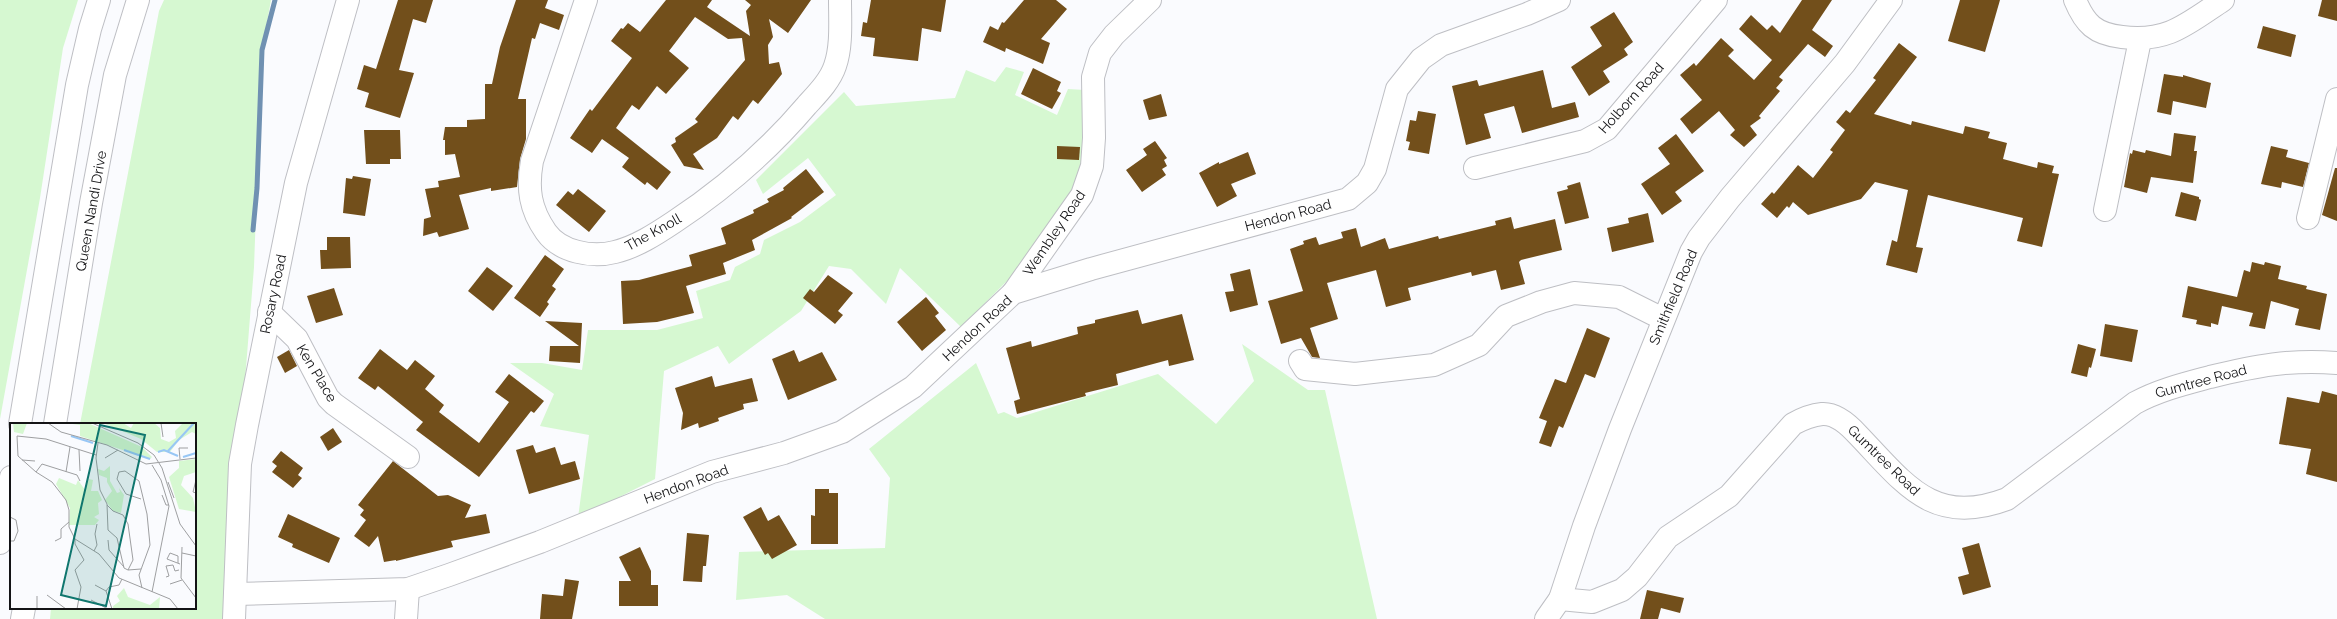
<svg xmlns="http://www.w3.org/2000/svg" width="2337" height="619" viewBox="0 0 2337 619" font-family="Raleway,sans-serif">
<rect width="100%" height="100%" fill="#fafbfe"/>
<g fill="#d6f8d1">
<polygon points="0,0 78,0 63,48 40,198 0,419"/>
<polygon points="164,0 271,0 262,50 254,267 226,619 50,619 51,608 195,608 195,424 80,424 159,11"/>
<polygon points="1006,67 1024,72 1015,95 1057,115 1068,89 1085,90 1084,153 1076,189 1020,268 961,327 900,268 886,304 851,269 829,266 801,311 729,364 718,346 664,371 655,479 578,518 589,435 540,426 554,394 510,363 542,363 582,370 588,330 657,330 703,318 696,291 730,280 735,267 760,254 764,240 800,222 836,195 808,158 763,194 756,180 844,92 856,106 955,98 966,70 995,82"/>
<polygon points="1242,344 1308,390 1325,390 1377,619 825,619 787,595 736,600 739,552 885,548 890,478 869,449 976,363 998,414 1004,412 1017,418 1158,374 1216,424 1254,381"/>
</g>
<g fill="none" stroke-linecap="round" stroke-linejoin="round">
<polyline stroke="#7091b2" stroke-width="5" points="253,230 257,188 262,50 275,0"/>
</g>
<g fill="#724f1b">
<polygon points="398,0 433,0 426,23 413,19 399,70 414,73 400,118 365,107 369,93 357,89 364,65 376,69"/>
<polygon points="516,0 548,0 545,8 564,15 559,30 540,23 535,39 532,38 518,99 526,99 526,139 520,159 517,187 491,191 491,188 459,195 469,229 439,237 437,232 423,236 424,219 431,217 425,189 439,187 438,181 460,177 455,154 445,155 445,140 443,140 445,127 467,127 467,120 485,119 485,84 492,84 500,47"/>
<polygon points="666,0 712,0 707,7 750,36 746,11 751,5 745,0 811,0 788,33 769,19 773,37 768,45 769,64 779,62 782,74 758,104 753,100 738,120 733,116 717,138 693,154 704,170 684,166 671,145 676,142 675,138 698,122 695,119 745,60 742,38 728,39 695,17 669,51 689,68 666,94 657,86 639,110 632,105 616,128 671,172 657,190 647,182 645,185 622,167 629,158 602,139 592,153 570,138 590,109 592,111 632,58 611,41 621,28 623,29 628,23 640,32"/>
<polygon points="871,0 946,0 941,32 922,28 918,61 873,56 875,38 861,36 863,22 867,23"/>
<polygon points="1024,0 1056,0 1067,9 1041,39 1050,43 1043,64 1006,48 1005,52 983,42 990,26 998,30 1002,22 1004,23"/>
<polygon points="1802,0 1832,0 1812,30 1833,46 1825,57 1808,44 1779,77 1783,80 1776,88 1780,91 1759,116 1761,118 1750,126 1757,135 1744,147 1730,135 1735,130 1719,111 1692,134 1680,119 1702,100 1680,75 1694,63 1696,66 1721,38 1734,50 1728,56 1754,80 1772,60 1739,29 1751,15 1767,30 1772,25 1780,33"/>
<polygon points="1960,0 2000,0 1985,52 1948,41"/>
<polygon points="2322,0 2337,0 2337,21 2318,16"/>
<polygon points="1614,12 1633,42 1624,49 1628,55 1603,71 1610,82 1589,96 1571,67 1602,46 1590,27"/>
<polygon points="2263,26 2296,35 2291,57 2257,48"/>
<polygon points="1899,43 1917,57 1874,114 1911,125 1912,121 1963,134 1965,126 1990,132 1988,138 2007,143 2003,159 2037,168 2038,162 2054,166 2052,173 2059,174 2042,247 2017,241 2023,218 1928,195 1916,247 1923,248 1917,273 1886,265 1892,240 1897,242 1908,190 1875,182 1861,199 1808,215 1793,202 1789,208 1787,206 1777,218 1761,204 1772,192 1774,194 1798,165 1813,178 1833,152 1830,150 1845,130 1836,122 1846,110 1850,113 1876,80 1873,78"/>
<polygon points="1033,68 1061,82 1057,91 1061,93 1052,109 1021,94"/>
<polygon points="1543,70 1552,108 1575,102 1579,117 1522,133 1514,106 1484,114 1491,138 1466,145 1452,86 1477,80 1479,86"/>
<polygon points="2164,74 2183,77 2183,75 2211,83 2206,108 2173,101 2171,115 2157,112"/>
<polygon points="1161,94 1167,116 1149,120 1143,100"/>
<polygon points="1418,111 1436,114 1429,154 1408,150 1410,142 1406,141 1410,120 1416,121"/>
<polygon points="364,130 400,130 401,159 390,159 390,164 366,164"/>
<polygon points="2174,133 2196,136 2194,151 2197,151 2193,183 2151,177 2147,193 2124,187 2130,153 2132,154 2133,150 2145,153 2146,150 2171,156"/>
<polygon points="1676,134 1704,171 1675,192 1682,201 1662,215 1641,184 1670,164 1658,148"/>
<polygon points="1155,141 1167,158 1164,160 1167,166 1162,169 1166,175 1142,192 1126,170 1147,155 1143,149"/>
<polygon points="1057,146 1080,147 1079,160 1057,159"/>
<polygon points="2271,146 2288,150 2286,157 2309,163 2303,187 2282,182 2281,188 2261,184"/>
<polygon points="1248,152 1256,174 1231,184 1237,196 1217,207 1199,173 1219,162 1219,164"/>
<polygon points="2335,168 2337,168 2337,221 2322,215"/>
<polygon points="806,169 824,192 791,217 792,218 752,240 755,250 723,263 726,274 686,286 694,313 657,322 623,324 621,281 639,280 692,266 689,255 726,244 721,228 754,213 753,210 769,202 767,199 784,190 783,188"/>
<polygon points="353,176 371,179 365,216 343,213 346,178 352,179"/>
<polygon points="1580,182 1589,218 1565,224 1557,192 1568,189 1567,186"/>
<polygon points="578,189 606,211 589,232 556,205 568,191 573,195"/>
<polygon points="2181,192 2199,197 2199,199 2201,200 2196,221 2175,216"/>
<polygon points="1648,213 1654,242 1612,252 1607,228 1629,223 1628,218"/>
<polygon points="1511,217 1514,229 1555,219 1562,250 1521,260 1519,262 1525,284 1501,290 1496,270 1472,276 1471,272 1408,288 1411,300 1386,307 1376,270 1327,283 1338,319 1310,328 1320,358 1312,357 1301,338 1281,344 1268,301 1303,291 1290,249 1304,244 1303,241 1316,237 1319,245 1343,238 1341,232 1356,228 1361,247 1385,238 1389,249 1438,236 1439,239 1496,225 1495,221"/>
<polygon points="327,237 350,237 351,268 321,269 320,250 327,250"/>
<polygon points="545,255 564,269 552,286 556,289 547,302 549,304 540,317 514,298"/>
<polygon points="2252,262 2264,265 2265,262 2281,266 2278,279 2307,286 2306,289 2327,294 2320,330 2295,325 2299,309 2271,301 2265,329 2249,326 2253,313 2222,306 2218,325 2211,323 2211,327 2196,324 2197,320 2182,317 2188,286 2237,297 2244,270 2250,272"/>
<polygon points="487,267 513,286 493,311 468,291"/>
<polygon points="1250,269 1258,305 1230,312 1225,292 1234,291 1230,274"/>
<polygon points="828,275 853,293 838,311 843,315 835,324 803,298 810,289 814,292"/>
<polygon points="334,288 343,315 316,323 307,296"/>
<polygon points="926,297 939,313 935,316 946,330 922,351 897,322"/>
<polygon points="1138,310 1142,324 1182,314 1194,360 1169,366 1168,360 1116,374 1118,385 1085,393 1086,396 1017,414 1014,401 1020,399 1006,348 1031,341 1032,347 1078,334 1077,327 1095,323 1095,320"/>
<polygon points="545,321 582,323 580,363 549,361 550,346 579,346"/>
<polygon points="2105,324 2138,330 2132,362 2100,356"/>
<polygon points="1587,328 1610,338 1595,378 1585,374 1563,428 1559,426 1551,447 1539,443 1547,421 1539,418 1555,379 1566,383"/>
<polygon points="2078,344 2096,349 2091,368 2089,367 2087,377 2071,373"/>
<polygon points="380,349 407,370 415,360 435,376 425,389 444,405 439,412 479,443 509,402 495,392 509,374 544,401 534,413 531,411 479,477 416,430 423,422 378,386 375,390 358,378"/>
<polygon points="289,350 297,366 285,373 277,357"/>
<polygon points="794,350 799,362 822,352 837,380 788,400 772,359"/>
<polygon points="712,376 715,387 752,378 758,401 743,404 744,409 718,418 719,421 699,428 698,423 681,430 683,413 675,388"/>
<polygon points="2322,391 2337,395 2337,482 2306,474 2311,449 2279,444 2287,397 2319,403"/>
<polygon points="333,428 342,442 328,451 320,437"/>
<polygon points="533,445 536,453 555,447 561,465 575,461 580,479 529,494 516,450"/>
<polygon points="281,451 303,468 298,475 302,478 293,488 272,472 277,466 272,462"/>
<polygon points="393,461 438,496 448,495 471,505 465,518 486,514 490,533 451,541 453,547 396,561 396,560 384,562 378,536 369,547 354,536 366,520 360,515 364,510 358,505"/>
<polygon points="815,489 829,489 829,493 838,493 838,544 811,544 811,515 815,516"/>
<polygon points="761,507 768,521 779,515 797,545 772,559 768,553 765,555 743,517"/>
<polygon points="288,514 340,538 329,563 292,547 293,544 278,537"/>
<polygon points="687,533 709,535 706,566 703,566 702,582 683,581"/>
<polygon points="1979,543 1991,587 1963,595 1958,577 1969,574 1962,548"/>
<polygon points="640,547 651,571 651,585 658,585 658,606 619,606 619,581 631,581 619,557"/>
<polygon points="565,579 579,581 572,619 540,619 542,594 563,596"/>
<polygon points="1647,590 1684,598 1680,613 1661,608 1658,619 1640,619"/>
</g>
<g fill="none" stroke-linecap="round" stroke-linejoin="round">
<defs>
<g id="minor">
<path d="M586,0L532,161C527,189 530,209 546,232C560,252 592,258 615,252C636,247 656,234 674,222C724,189 768,151 807,105C817,94 830,81 835,66C842,46 840,21 840,0"/>
<path d="M2075,0C2085,24 2095,34 2122,37C2167,43 2187,24 2223,0"/>
<polyline points="1475,168 1585,141 1607,129 1716,0"/>
<polyline points="2105,210 2140,40"/>
<polyline points="2308,218 2337,99"/>
<polyline points="1013,293 1082,195 1092,166 1094,138 1093,77 1100,53 1114,35 1150,0"/>
<polyline points="269,312 297,339 328,398 334,404 408,457"/>
<polyline points="1300,361 1305,369 1355,374 1434,365 1479,345 1506,316 1541,302 1574,293 1619,297 1663,319"/>
<polyline points="235,594 408,589 449,575 540,542 712,472 784,453 842,432 913,387 1013,293 1091,269 1348,199 1367,183 1375,169 1397,89 1421,59 1441,45 1527,14 1559,0"/>
<path d="M1560,599L1592,602L1622,590L1637,577L1668,537L1729,496L1793,424C1802,419 1812,415 1822,414C1836,413 1849,425 1858,435C1905,484 1933,527 2007,499L2135,403C2159,390 2184,384 2210,377C2255,366 2291,359 2337,363"/>
<polyline points="234,619 240,464 247,425 296,183 348,0"/>
<polyline points="406,619 408,589"/>
<polyline points="1546,619 1560,599 1584,526 1620,429 1691,252 1699,238 1730,198 1845,63 1891,0"/>
</g>
<g id="major">
<polyline points="20,424 77,85 90,29 99,0"/>
<polyline points="55,424 91,203 115,75 138,0"/>
<polyline points="0,543 11,477"/>
<polyline points="22,619 24,608"/>
</g>
</defs>
<use href="#minor" stroke="#bebfc4" stroke-width="24"/>
<use href="#major" stroke="#bebfc4" stroke-width="24"/>
<use href="#minor" stroke="#fff" stroke-width="22"/>
<use href="#major" stroke="#fff" stroke-width="22"/>
</g>
<g text-anchor="middle" stroke-width="4" stroke-linejoin="round" paint-order="stroke">
<g font-size="14" fill="#141416" stroke="#fff">
<text transform="translate(1631 98) rotate(-48)" y="5">Holborn Road</text>
<text transform="translate(91 211) rotate(-80)" y="5">Queen Nandi Drive</text>
<text transform="translate(1288 215) rotate(-15)" y="5">Hendon Road</text>
<text transform="translate(653 232) rotate(-29)" y="5">The Knoll</text>
<text transform="translate(1054 233) rotate(-56)" y="5">Wembley Road</text>
<text transform="translate(273 294) rotate(-78)" y="5">Rosary Road</text>
<text transform="translate(1673 297) rotate(-67)" y="5">Smithfield Road</text>
<text transform="translate(977 328) rotate(-43)" y="5">Hendon Road</text>
<text transform="translate(317 373) rotate(59)" y="5">Ken Place</text>
<text transform="translate(2201 381) rotate(-15)" y="5">Gumtree Road</text>
<text transform="translate(1884 460) rotate(44)" y="5">Gumtree Road</text>
<text transform="translate(686 484) rotate(-20)" y="5">Hendon Road</text>
</g>
</g>
<g transform="translate(10 423)">
<rect width="186" height="186" fill="#fafbfe"/>
<path d="M3,0H17L13,11L4,9ZM55,0H78L132,24L142,34L140,36L70,13V2ZM93,0H113L121,5L124,0H144L150,5L151,16L159,19L166,15L165,8L173,0H186V11L182,9L169,17L160,29H147L131,16ZM186,36V49L174,53L171,62L183,75L186,89L169,86L159,54L169,45V38ZM100,43V58L107,70L110,69L109,65L114,72L111,90L103,88L95,77L102,68L97,59V55L89,52L88,46L94,48ZM49,55L66,62L68,57L75,67L79,56L83,57L81,68H88L92,77L88,80L89,91L84,94L89,97L85,102H59L60,85L46,61ZM114,165L118,174L140,182L150,174L149,186H103V183L110,178L107,173Z" fill="#d6f8d1"/>
<path fill="none" stroke="#98c7f5" stroke-width="2" d="M61,13L83,20M114,27L140,36M158,28L184,0M148,29L154,27L168,33M173,34L186,30"/>
<path fill="none" stroke="#9e9fa1" stroke-width="1" d="M38,0L51,9L97,22L136,41L186,35M82,0L128,20L144,32L152,45L170,101L186,123M151,0L153,14M7,13L8,33L26,49L42,59L56,77L59,87V104L65,116L89,131L109,155L160,176L168,186M7,13L36,16L86,32M88,20L86,35L90,67L97,81L98,107L107,115L114,145L118,147L131,146M69,27L70,48M95,35L108,27M170,36L169,25H178M12,37L25,38M142,42L151,57L159,83L142,169M26,49L32,41L67,52L70,58M56,49L60,24M186,57L183,69L186,70M158,59L164,75M152,72L156,82H159M131,76L116,71L107,56L109,49L115,48L129,58L137,91L140,122L129,152L132,165M97,82L103,88L113,92L118,101L123,137L118,147M0,94L6,97L8,108L4,118H0M65,116V121L74,137L65,147L71,164L67,186M98,117L99,127L114,144M45,118L51,115V106L59,99M172,124L171,155L186,175M84,128L87,122L85,111L87,101M172,130L186,133M168,140V133L160,130L157,136L170,141M156,154L159,153L156,143L163,142L165,148L169,147M160,161L172,157M85,162L96,168M37,172L56,186M81,177L98,186M27,186V173M102,186L96,168L99,164L109,162L112,156"/>
<path fill="#0f766e" fill-opacity="0.15" stroke="#0f766e" stroke-width="2" d="M90,2L135,12L96,183L51,172Z"/>
<rect width="186" height="186" fill="none" stroke="#141416" stroke-width="2"/>
</g>
</svg>
